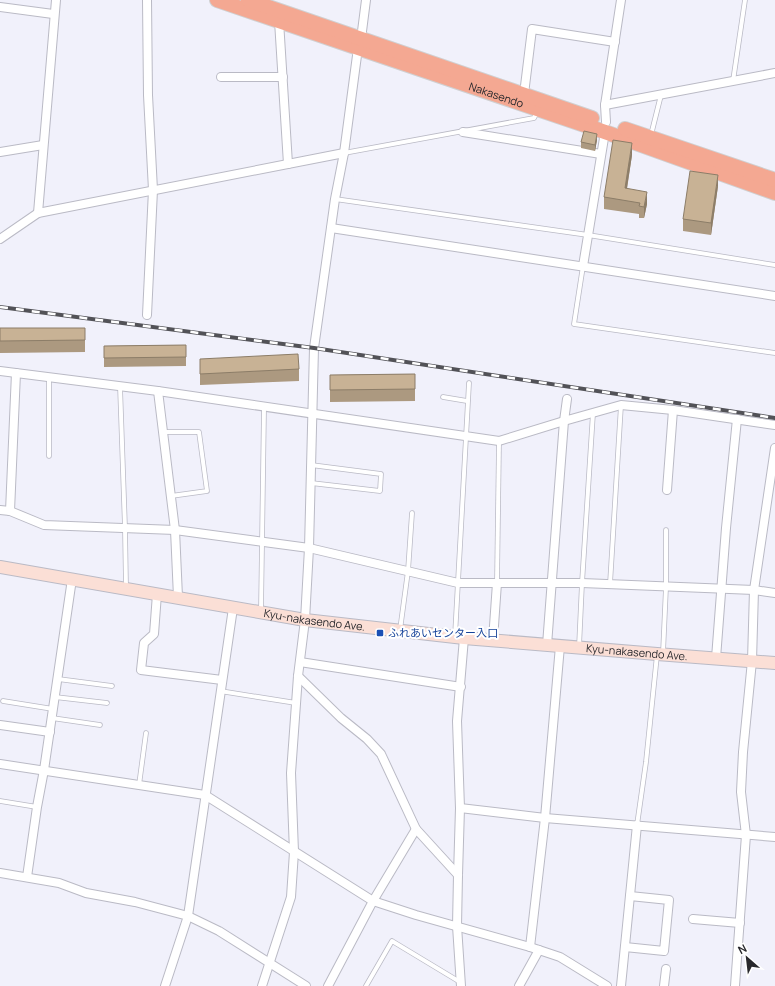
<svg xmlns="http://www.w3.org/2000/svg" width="775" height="986" viewBox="0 0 775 986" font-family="Manrope,'Noto Sans JP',sans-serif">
<rect width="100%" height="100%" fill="#f1f1fb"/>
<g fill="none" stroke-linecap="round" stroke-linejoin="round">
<defs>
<g id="service">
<polyline points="733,81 745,0"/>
<polyline points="651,135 661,95"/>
<polyline points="344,153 534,118 537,112"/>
<polyline points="335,199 588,235 775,265"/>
<polyline points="583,266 574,324 775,353"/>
<polyline points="120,386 125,528 126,588"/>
<polyline points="443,397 467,401"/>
<polyline points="163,432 199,432 207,491 171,496"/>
<polyline points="49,456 49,377"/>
<polyline points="311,483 380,491 381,474 311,465"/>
<polyline points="497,583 499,441"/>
<polyline points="610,584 621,405"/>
<polyline points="261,611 264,408"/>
<polyline points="400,630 408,571 412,513"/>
<polyline points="455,636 469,383"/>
<polyline points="579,647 582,583 593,413"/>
<polyline points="663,653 666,587 666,530"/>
<polyline points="58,679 112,686"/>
<polyline points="220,691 296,703"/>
<polyline points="55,697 107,703"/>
<polyline points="3,701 53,709"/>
<polyline points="52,718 100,725"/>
<polyline points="139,785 146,733"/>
<polyline points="0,801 37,807"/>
<polyline points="637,825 646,762 657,655"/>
<polyline points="366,986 392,941 460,982"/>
</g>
<g id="minor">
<polyline points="147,0 148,95 153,190 147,315"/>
<polyline points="0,7 53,14"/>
<polyline points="279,21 288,164"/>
<polyline points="361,39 366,0"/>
<polyline points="221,77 283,77"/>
<polyline points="524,94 532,29 615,42"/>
<polyline points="605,105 775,73"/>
<polyline points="606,122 605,105 621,0"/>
<polyline points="463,132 601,154"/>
<polyline points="0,152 43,145"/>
<polyline points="38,213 56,0"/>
<polyline points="331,228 775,296"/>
<polyline points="0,239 38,213 344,153"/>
<polyline points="583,266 605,132"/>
<polyline points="0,371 158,391 499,441 564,421 547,645"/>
<polyline points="158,391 175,530 178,597"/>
<polyline points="567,399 564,421 621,405 673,410 775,425"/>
<polyline points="667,490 673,410"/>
<polyline points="0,510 10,511 44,525 175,530 309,548 458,583 582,583 754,590 775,593"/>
<polyline points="10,511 16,373"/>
<polyline points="157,594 154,634 144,643 141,670 222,680"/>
<polyline points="493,640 497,583"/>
<polyline points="716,658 726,528 737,419"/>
<polyline points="300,662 461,687"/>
<polyline points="298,676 341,718 367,739 381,754 416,829 458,875"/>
<polyline points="0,725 50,732"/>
<polyline points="0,764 205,795 373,901 416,915 530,947 560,957 607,986"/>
<polyline points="460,808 545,818 775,837"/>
<polyline points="0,873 59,883 86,893 135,902 188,916 219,931 306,986"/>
<polyline points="27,877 37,807 44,770 72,579"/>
<polyline points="693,919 740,923"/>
<polyline points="530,947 545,818 560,646"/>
<polyline points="625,947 664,951 669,900 630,896"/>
<polyline points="165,986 188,916 233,608"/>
<polyline points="262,986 291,897 294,852 291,773 298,676 305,620 309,548 314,348 335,199 344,153 358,48"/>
<polyline points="328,986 373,901 416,829"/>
<polyline points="461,986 457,926 458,875 460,808 457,721 464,638"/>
<polyline points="519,986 539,950"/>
<polyline points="621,986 637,825"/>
<polyline points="664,986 666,969"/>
<polyline points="735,986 746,835 741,792 743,752 752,661 754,590 775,448"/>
</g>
<g id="secondary">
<path id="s1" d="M0,567L305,620L464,638L657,654L775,663"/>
</g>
<g id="trunk">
<path id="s2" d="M217,0L605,132L775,193"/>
<polyline points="248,0 592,118"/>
<polyline points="625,129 775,180"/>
</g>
</defs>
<use href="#service" stroke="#babac5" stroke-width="5.5"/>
<use href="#minor" stroke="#babac5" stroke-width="10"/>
<use href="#secondary" stroke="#babac5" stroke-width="14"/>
<use href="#trunk" stroke="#d0d0d1" stroke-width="16"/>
<use href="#service" stroke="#fff" stroke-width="4"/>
<use href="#minor" stroke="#fff" stroke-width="8"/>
<use href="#secondary" stroke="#fbdfd6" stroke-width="12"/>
<use href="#trunk" stroke="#f4a892" stroke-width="14"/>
<defs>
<polyline id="rail" points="0,307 314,348 775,418"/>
</defs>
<use href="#rail" stroke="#525257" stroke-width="4"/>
<use href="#rail" stroke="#fff" stroke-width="2.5" stroke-dasharray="8" stroke-linecap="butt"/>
</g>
<g fill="#ac9980">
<polygon points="597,140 595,151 581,148 581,142"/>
<polygon points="632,155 627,189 647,204 644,218 639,218 639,214 604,209 604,197"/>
<polygon points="718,186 711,235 683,231 683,219"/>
<polygon points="0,328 85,328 85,352 0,353"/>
<polygon points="186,345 186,366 104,367 104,346"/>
<polygon points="200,359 299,369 299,381 200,385"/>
<polygon points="415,374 415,401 330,402 330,375"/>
</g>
<g fill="#8c7d68">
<polygon points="597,134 597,140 595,151 595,145"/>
<polygon points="632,143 632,155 625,200 625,188"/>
<polygon points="718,175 718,186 711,235 711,223"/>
<polygon points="647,192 647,204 644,218 644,207"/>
</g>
<g fill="#c8b295" stroke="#8c7d68">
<polygon points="584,131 597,134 595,145 581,142"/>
<polygon points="613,140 632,143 625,188 647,192 644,207 639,206 640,203 604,197"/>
<polygon points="690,171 718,175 711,223 683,219"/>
<polygon points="0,328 85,328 85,340 0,341"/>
<polygon points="186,345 186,357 104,358 104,346"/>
<polygon points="298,354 299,369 200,374 200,359"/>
<polygon points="415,374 415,389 330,390 330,375"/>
</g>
<rect fill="#1a4fb4" stroke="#fff" stroke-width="1.5" x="376" y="629" width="8" height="8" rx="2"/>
<g text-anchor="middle" stroke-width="4" stroke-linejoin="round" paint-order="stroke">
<g font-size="11" fill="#28282c" stroke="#fff">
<text dy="4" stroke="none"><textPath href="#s2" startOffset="295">Nakasendo</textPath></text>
<text dy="4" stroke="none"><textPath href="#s1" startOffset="319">Kyu-nakasendo Ave.</textPath></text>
<text dy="4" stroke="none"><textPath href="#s1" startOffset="643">Kyu-nakasendo Ave.</textPath></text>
</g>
<g font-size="11" fill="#164399" stroke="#fff" text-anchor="start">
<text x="388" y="637">ふれあいセンター入口</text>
</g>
</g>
<g transform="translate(747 958) rotate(332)" stroke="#ffffff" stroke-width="3" paint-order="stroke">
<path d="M0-3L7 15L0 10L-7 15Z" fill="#28282c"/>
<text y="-6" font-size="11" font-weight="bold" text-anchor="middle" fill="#28282c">N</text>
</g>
</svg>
